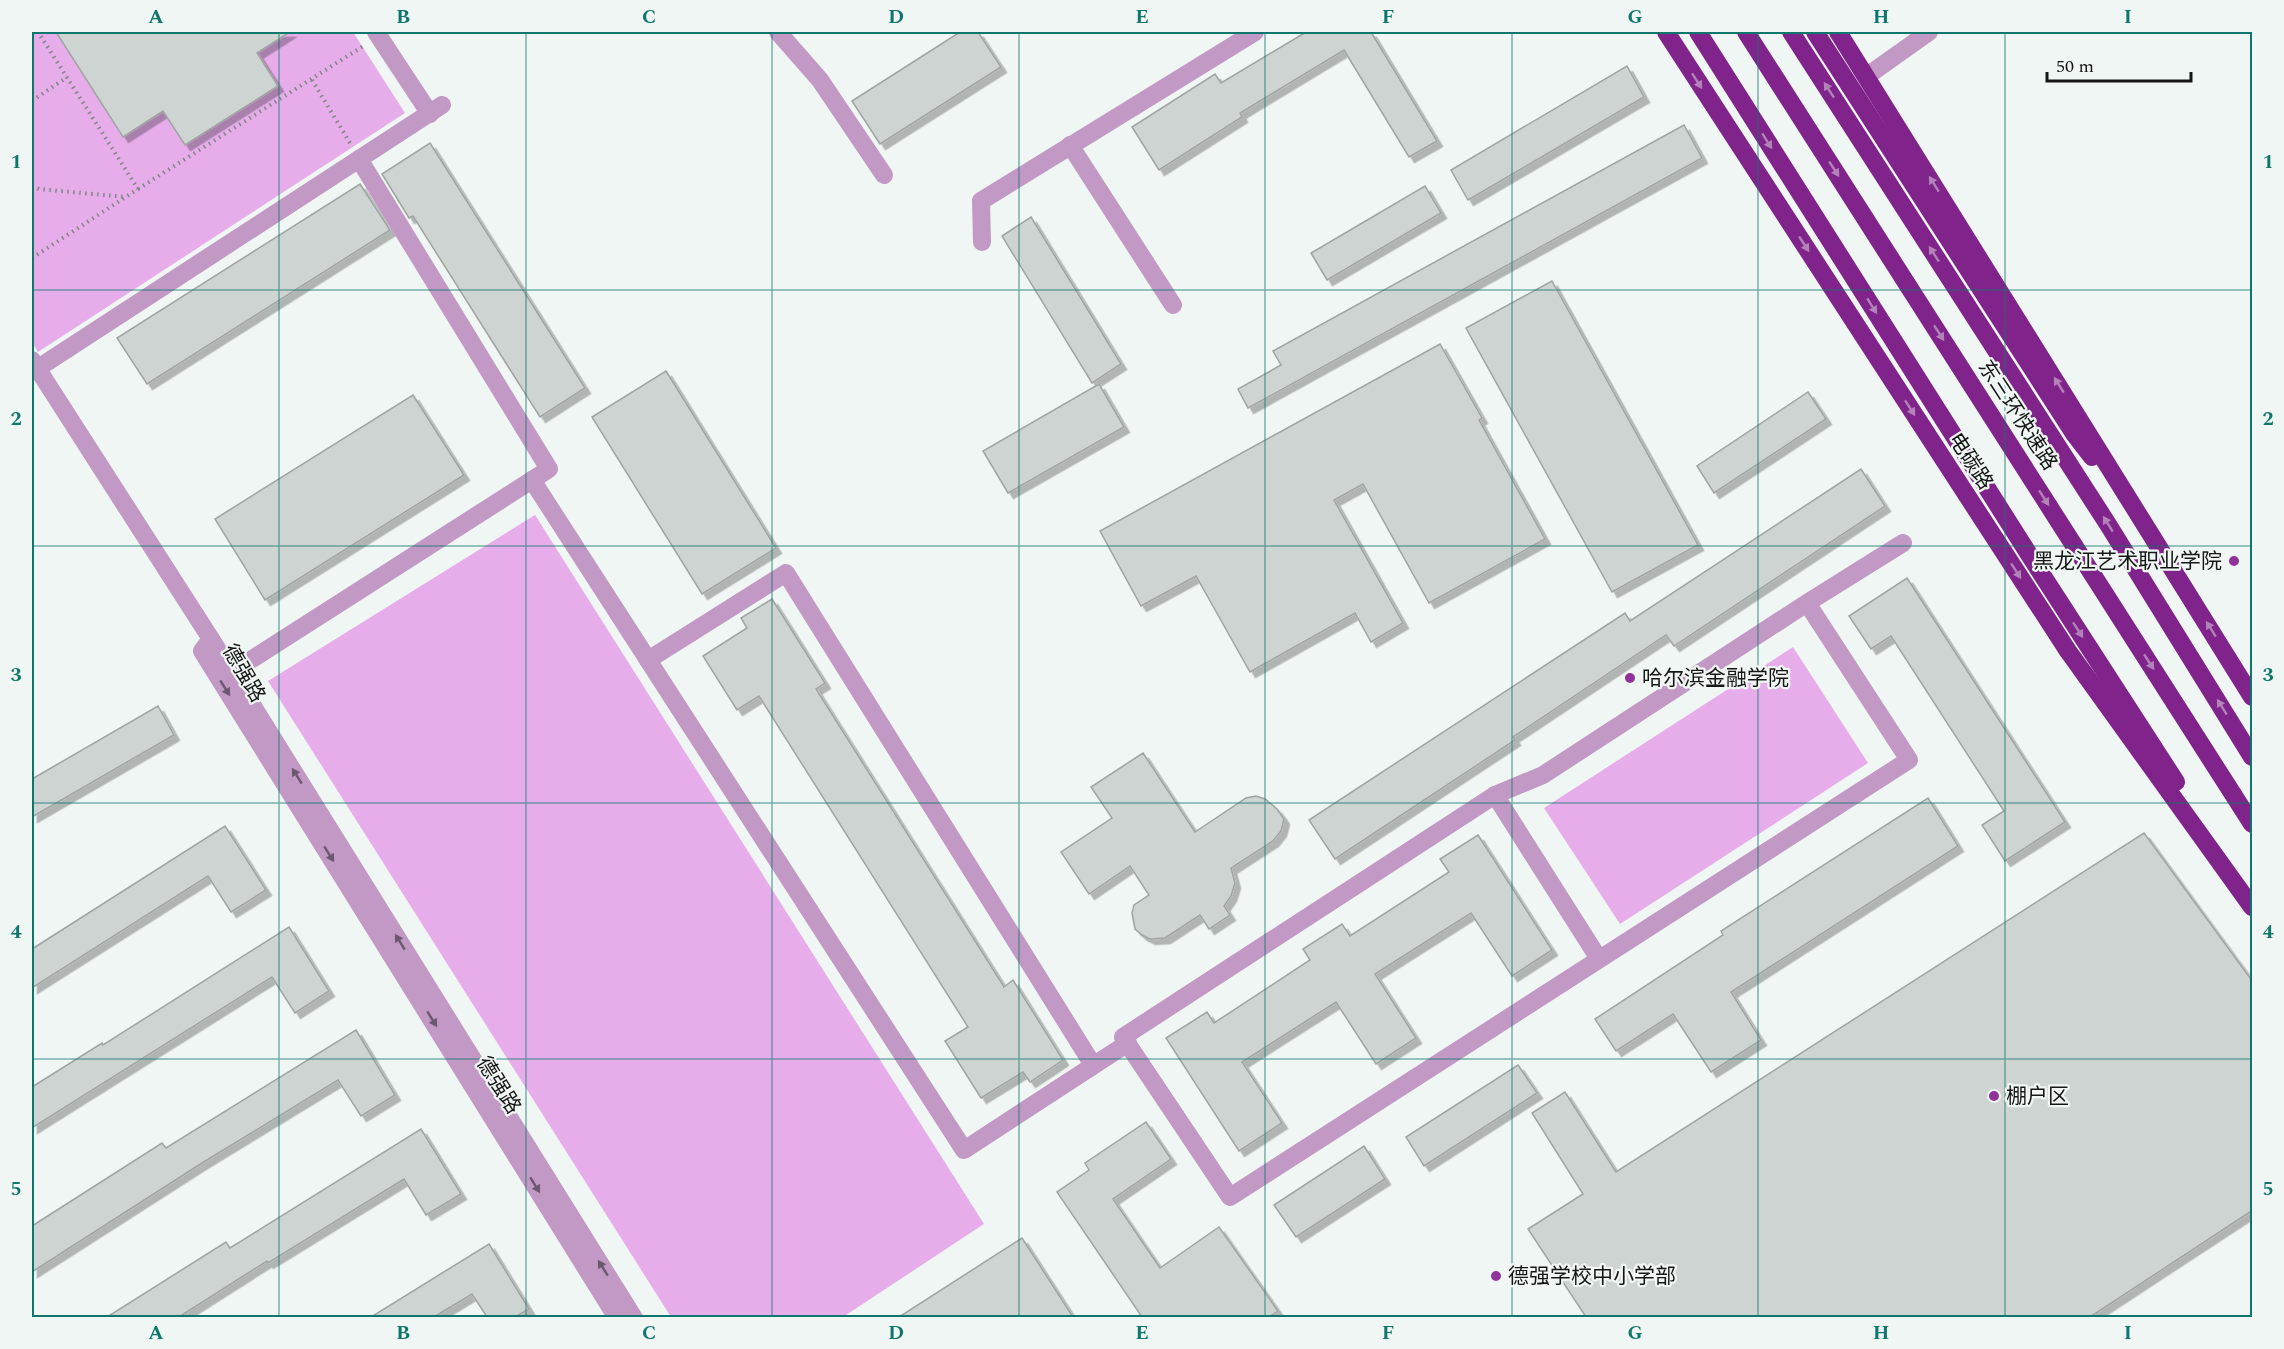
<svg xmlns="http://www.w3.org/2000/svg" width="2284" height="1349" viewBox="0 0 2284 1349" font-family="Spectral,'Noto Sans SC',serif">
<defs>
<filter id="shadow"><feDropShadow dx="5.5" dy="5.5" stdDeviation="0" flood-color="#0004"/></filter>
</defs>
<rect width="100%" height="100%" fill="#f0f6f3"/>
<g fill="#e6adea">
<polygon points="32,32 353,32 405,113 38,352 32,342"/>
<polygon points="535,515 984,1224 843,1317 671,1317 268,681"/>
<polygon points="1793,647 1868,763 1620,924 1544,808"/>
</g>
<g fill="#ced4d1" stroke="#9fa4a2" stroke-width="1.5" filter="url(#shadow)">
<polygon points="56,32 290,32 257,53 278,86 185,145 163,111 123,137"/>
<polygon points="960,32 978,32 1001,67 880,144 852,101"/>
<polygon points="1306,32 1371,32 1437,141 1409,157 1344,50 1240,113 1242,117 1159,170 1132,127 1215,74 1221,83"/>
<polygon points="1627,66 1644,97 1468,200 1451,170"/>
<polygon points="1684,125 1702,158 1248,408 1238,389 1281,365 1273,351"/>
<polygon points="430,143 585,388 540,417 413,216 409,218 382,174"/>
<polygon points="360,184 390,230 147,384 117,338"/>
<polygon points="1425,186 1441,213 1327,280 1311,253"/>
<polygon points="1031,217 1121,364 1092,383 1002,236"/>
<polygon points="1552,281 1698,545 1612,592 1466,328"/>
<polygon points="1440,344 1482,418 1479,420 1545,539 1429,603 1363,484 1334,500 1403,623 1371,642 1355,613 1250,672 1196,576 1141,606 1100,531"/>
<polygon points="666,371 776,548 702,594 592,417"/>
<polygon points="1099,384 1124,427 1008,493 983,451"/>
<polygon points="1808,392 1826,419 1714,493 1697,466"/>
<polygon points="413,395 464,475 265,600 215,519"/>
<polygon points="1861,469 1885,506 1674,646 1666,635 1513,737 1515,740 1335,859 1309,820 1625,613 1630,621"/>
<polygon points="1907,578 2065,822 2005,861 1982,825 2004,811 1891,636 1871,649 1849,616"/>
<polygon points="772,599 825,683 816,689 1004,987 1013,980 1063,1060 1030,1082 1023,1072 981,1098 945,1041 968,1027 759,696 737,710 703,656 747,628 741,618"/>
<polygon points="158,706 174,735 32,817 32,779"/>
<polygon points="1143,753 1195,832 1246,798 1256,796 1265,799 1277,809 1284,819 1281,831 1273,841 1231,868 1235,883 1231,896 1224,906 1230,915 1209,929 1200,915 1165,938 1150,939 1142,935 1135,929 1132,913 1134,905 1149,895 1130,866 1089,894 1061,852 1112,818 1091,787"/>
<polygon points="1928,798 1958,846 1731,992 1761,1040 1711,1072 1673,1014 1616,1051 1595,1019 1723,935 1721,931"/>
<polygon points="225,826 266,890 231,912 208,876 32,988 32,949"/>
<polygon points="2144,833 2253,982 2253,1210 2090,1317 1586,1317 1528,1229 1583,1194 1532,1113 1565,1092 1616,1172"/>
<polygon points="1478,835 1552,950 1512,976 1471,913 1375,974 1416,1038 1376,1064 1336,1002 1242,1062 1282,1123 1239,1151 1166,1038 1207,1012 1214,1023 1310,960 1303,949 1342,924 1350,936 1449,872 1440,859"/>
<polygon points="289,927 329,991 295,1013 272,977 32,1128 32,1087 102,1043 103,1045"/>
<polygon points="356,1030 395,1095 361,1116 338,1080 202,1163 32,1272 32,1226 162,1143 166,1148"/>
<polygon points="1518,1065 1537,1093 1424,1166 1406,1137"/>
<polygon points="1146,1122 1171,1159 1113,1199 1160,1268 1219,1227 1278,1311 1269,1317 1142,1317 1057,1192 1089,1170 1085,1163"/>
<polygon points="421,1129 461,1194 426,1215 404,1179 268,1263 267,1261 179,1317 107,1317 226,1242 230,1248"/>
<polygon points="1364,1146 1385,1179 1296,1237 1274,1205"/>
<polygon points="1022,1238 1073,1317 899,1317"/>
<polygon points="489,1244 529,1309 515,1317 487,1317 472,1294 434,1317 371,1317"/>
</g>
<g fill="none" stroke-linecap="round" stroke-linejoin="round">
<g stroke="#818583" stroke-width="4" stroke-dasharray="1.5 4.5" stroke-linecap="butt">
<polyline points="312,80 350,143"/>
<polyline points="32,101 67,77"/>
<polyline points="32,186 39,189 126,197"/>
<polyline points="138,189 365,45"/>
<polyline points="32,258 138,189 38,32"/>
</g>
<g stroke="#c298c5" stroke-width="18">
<polyline points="376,32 430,114"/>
<polyline points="778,32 820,80 884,175"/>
<polyline points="1867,76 1929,32"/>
<polyline points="1070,145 1173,305"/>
<polyline points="359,159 549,469 532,480"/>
<polyline points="982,242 981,201 1255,32"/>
<polyline points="32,360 211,639 634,1318"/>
<polyline points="32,372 442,105"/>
<polyline points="1807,603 1909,760 1230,1197 1123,1037 1495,795 1543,775 1807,603 1903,543"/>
<polyline points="211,639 202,651 617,1318"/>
<polyline points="648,660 786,573 1093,1065"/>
<polyline points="232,672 532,480 964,1150 1128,1043"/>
<polyline points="1495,795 1599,959"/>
</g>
<g stroke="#80238a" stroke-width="18">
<polyline points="1666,32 2068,651 2252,907"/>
<polyline points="1698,32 2030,556 2176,782"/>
<polyline points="1746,32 2252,824"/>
<polyline points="1791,32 2109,526 2252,757"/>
<polyline points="1815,32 2075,435 2092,457"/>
<polyline points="1838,32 2252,697"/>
</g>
</g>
<defs><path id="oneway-solid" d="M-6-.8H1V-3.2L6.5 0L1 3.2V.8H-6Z" transform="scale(1.5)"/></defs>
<g fill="#b282b9">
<use href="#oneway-solid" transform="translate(1697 81) rotate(57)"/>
<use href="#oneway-solid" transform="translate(1829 90) rotate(-123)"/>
<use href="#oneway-solid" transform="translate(1767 141) rotate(58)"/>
<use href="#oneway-solid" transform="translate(1834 169) rotate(57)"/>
<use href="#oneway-solid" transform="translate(1934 184) rotate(-122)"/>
<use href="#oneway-solid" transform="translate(1804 244) rotate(57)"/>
<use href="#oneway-solid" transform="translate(1934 254) rotate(-123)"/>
<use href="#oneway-solid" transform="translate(1872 306) rotate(58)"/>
<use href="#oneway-solid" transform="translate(1939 333) rotate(57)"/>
<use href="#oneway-solid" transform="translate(2059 385) rotate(-122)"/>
<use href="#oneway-solid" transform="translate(1910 408) rotate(57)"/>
<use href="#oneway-solid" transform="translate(2044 498) rotate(57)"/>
<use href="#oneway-solid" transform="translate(2108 524) rotate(-122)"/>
<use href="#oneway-solid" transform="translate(2016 571) rotate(57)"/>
<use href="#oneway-solid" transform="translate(2211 629) rotate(-122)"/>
<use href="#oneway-solid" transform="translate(2078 630) rotate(57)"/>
<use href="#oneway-solid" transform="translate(2149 662) rotate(57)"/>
<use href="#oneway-solid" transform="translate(2222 707) rotate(-122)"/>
</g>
<g fill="#6c586e">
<use href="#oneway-solid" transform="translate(225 688) rotate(58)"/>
<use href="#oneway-solid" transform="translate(297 776) rotate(-122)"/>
<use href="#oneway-solid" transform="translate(329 854) rotate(58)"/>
<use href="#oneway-solid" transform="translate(400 942) rotate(-122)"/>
<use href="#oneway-solid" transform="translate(432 1019) rotate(58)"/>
<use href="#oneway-solid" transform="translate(535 1185) rotate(58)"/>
<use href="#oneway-solid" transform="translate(603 1268) rotate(-122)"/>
</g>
<path fill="none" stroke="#0f766e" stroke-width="1.5" stroke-opacity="0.55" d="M279,32V1318M526,32V1318M772,32V1318M1019,32V1318M1265,32V1318M1512,32V1318M1758,32V1318M2005,32V1318M32,290H2252M32,546H2252M32,803H2252M32,1059H2252"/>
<g fill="#91329b" stroke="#f0f6f3" stroke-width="2">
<circle cx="2234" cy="561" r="6"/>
<circle cx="1630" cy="678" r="6"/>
<circle cx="1994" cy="1096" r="6"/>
<circle cx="1496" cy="1276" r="6"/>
</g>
<g text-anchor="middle" stroke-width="4.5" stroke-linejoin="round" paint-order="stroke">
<g font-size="21" fill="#151716" stroke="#f0f6f3">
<text transform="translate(2018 415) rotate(57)" y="7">东三环快速路</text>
<text transform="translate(1971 461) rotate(57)" y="7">电碳路</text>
<text transform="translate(244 673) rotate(60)" y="7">德强路</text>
<text transform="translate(499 1085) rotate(58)" y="7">德强路</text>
</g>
<g font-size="21" fill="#151716" stroke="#f0f6f3" text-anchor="start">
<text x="2222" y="568" text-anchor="end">黑龙江艺术职业学院</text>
<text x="1642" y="685">哈尔滨金融学院</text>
<text x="2006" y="1103">棚户区</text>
<text x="1508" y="1283">德强学校中小学部</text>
</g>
</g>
<rect width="2284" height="1349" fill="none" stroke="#f0f6f3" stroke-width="66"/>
<path d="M2047 72v9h144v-9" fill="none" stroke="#151716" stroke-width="3"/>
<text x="2056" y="72" font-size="18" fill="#151716" stroke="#f0f6f3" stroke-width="4.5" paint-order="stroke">50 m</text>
<rect x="33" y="33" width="2218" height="1283" fill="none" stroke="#0f766e" stroke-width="2"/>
<g font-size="20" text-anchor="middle" font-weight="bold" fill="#0f766e">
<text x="156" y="23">A</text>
<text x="403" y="23">B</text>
<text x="649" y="23">C</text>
<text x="896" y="23">D</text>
<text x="1142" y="23">E</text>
<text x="1388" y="23">F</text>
<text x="1635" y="23">G</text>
<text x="1881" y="23">H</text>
<text x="2128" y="23">I</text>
<text x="16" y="168">1</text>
<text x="2268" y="168">1</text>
<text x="16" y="425">2</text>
<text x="2268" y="425">2</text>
<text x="16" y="681">3</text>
<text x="2268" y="681">3</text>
<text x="16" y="938">4</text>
<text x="2268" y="938">4</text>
<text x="16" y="1195">5</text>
<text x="2268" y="1195">5</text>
<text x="156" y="1339">A</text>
<text x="403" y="1339">B</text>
<text x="649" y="1339">C</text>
<text x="896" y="1339">D</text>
<text x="1142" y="1339">E</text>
<text x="1388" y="1339">F</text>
<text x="1635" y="1339">G</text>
<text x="1881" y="1339">H</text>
<text x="2128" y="1339">I</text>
</g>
</svg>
